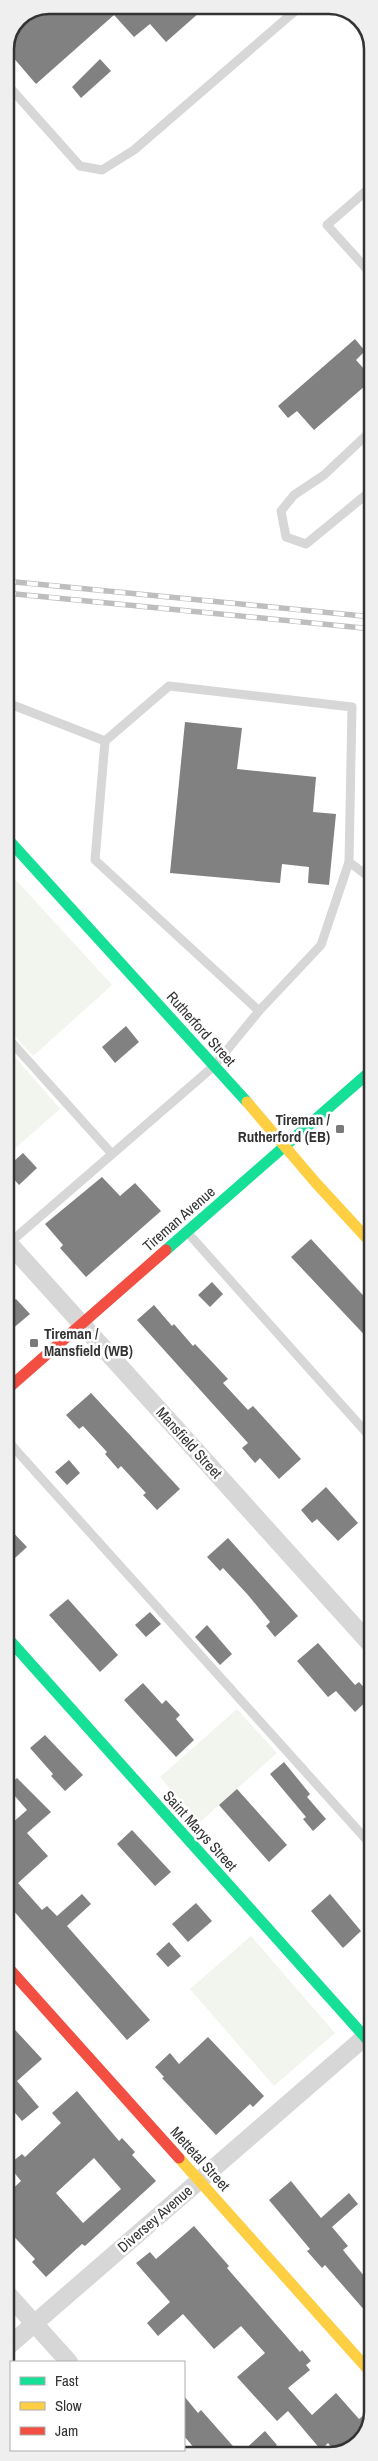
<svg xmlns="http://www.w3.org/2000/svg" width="378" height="2461" viewBox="0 0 378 2461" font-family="'Archivo Narrow',sans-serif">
<rect width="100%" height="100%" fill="#fff"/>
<g fill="#f1f5ed">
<polygon points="5,868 112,985 33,1056 5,1025"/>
<polygon points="7,1048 60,1109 5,1157 5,1049"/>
<polygon points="237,1709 277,1753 200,1822 160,1777"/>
<polygon points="251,1936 335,2033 274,2086 190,1989"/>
</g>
<g fill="#818181" fill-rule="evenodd">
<polygon points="49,5 208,5 166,42 150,24 134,37 114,15 36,84 5,48 18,18"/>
<polygon points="100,59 111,71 81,98 72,87"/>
<polygon points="355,339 365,351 356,360 373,379 314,430 297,411 288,418 278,406"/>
<polygon points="185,722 242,728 237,769 316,777 313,812 336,814 329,885 308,883 309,867 282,864 280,883 170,873"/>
<polygon points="126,1026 139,1042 115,1063 102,1047"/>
<polygon points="23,1153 37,1168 19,1185 5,1169"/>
<polygon points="102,1177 120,1196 135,1183 161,1211 86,1277 60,1248 63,1245 45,1224"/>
<polygon points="311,1239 373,1306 373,1344 291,1257"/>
<polygon points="212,1282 223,1294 210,1307 198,1295"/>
<polygon points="16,1299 30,1314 5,1335 5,1308"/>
<polygon points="154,1305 172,1326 174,1324 193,1346 195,1344 214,1364 228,1379 223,1383 248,1410 253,1406 301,1459 279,1479 260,1458 255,1463 242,1448 248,1443 137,1320"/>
<polygon points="91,1393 180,1489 157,1510 143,1495 146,1493 121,1466 118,1469 105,1454 107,1452 83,1426 79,1429 66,1415"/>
<polygon points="69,1460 80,1473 67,1485 55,1472"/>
<polygon points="326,1487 358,1523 338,1541 317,1519 312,1523 301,1510"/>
<polygon points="5,1524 27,1547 5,1567"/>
<polygon points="228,1538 298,1616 275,1637 266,1626 270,1622 248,1595 223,1568 220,1571 207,1557"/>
<polygon points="68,1599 118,1655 100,1672 49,1615"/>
<polygon points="150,1612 161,1624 146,1637 135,1625"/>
<polygon points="207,1625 232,1654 220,1665 195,1637"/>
<polygon points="318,1643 355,1685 359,1682 372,1696 355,1712 336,1691 328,1697 297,1661"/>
<polygon points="143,1683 162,1704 166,1700 180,1715 176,1719 194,1740 176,1757 124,1700"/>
<polygon points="45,1735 83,1775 65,1791 51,1776 53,1774 30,1748"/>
<polygon points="284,1762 310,1794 307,1797 326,1819 313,1831 303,1819 306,1817 270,1774"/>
<polygon points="17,1778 51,1812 27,1833 48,1856 18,1883 42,1910 47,1906 57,1916 82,1894 91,1904 67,1926 150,2020 127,2040 5,1901 5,1829 27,1810 7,1787"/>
<polygon points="237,1789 287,1845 269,1862 219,1805"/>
<polygon points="132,1830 171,1872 155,1886 117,1844"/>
<polygon points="330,1894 361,1931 343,1948 311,1911"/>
<polygon points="196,1903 212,1921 188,1942 172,1924"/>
<polygon points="169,1942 181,1956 168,1967 156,1954"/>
<polygon points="5,2019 42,2059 17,2081 39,2107 22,2121 5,2101"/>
<polygon points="208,2037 264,2096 253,2107 250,2104 216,2135 162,2078 164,2077 155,2067 170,2053 179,2064"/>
<path d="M77,2091L119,2141L122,2138L135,2152L132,2155L156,2181L85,2246L82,2244L46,2277L32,2262L35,2259L5,2227V2196L21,2181L8,2165L22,2154L25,2157L61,2123L52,2113ZM94,2158L121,2189L83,2223L56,2193Z"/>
<polygon points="291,2181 321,2218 349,2193 358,2204 332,2227 348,2246 343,2250 373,2287 373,2320 325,2265 322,2268 307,2251 310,2249 269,2200"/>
<polygon points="194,2226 229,2266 227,2268 300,2352 302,2350 311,2361 306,2365 310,2370 288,2388 312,2415 336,2393 359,2419 373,2408 362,2441 346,2450 344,2448 337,2454 328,2443 321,2450 288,2411 277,2421 237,2377 265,2353 241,2326 214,2349 183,2314 158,2336 147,2323 170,2302 136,2263 150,2252 156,2259"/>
<polygon points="184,2396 198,2413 201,2410 240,2454 265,2431 277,2445 265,2456 201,2456 184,2436"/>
</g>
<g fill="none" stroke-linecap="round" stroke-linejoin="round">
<g stroke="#d7d7d7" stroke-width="9">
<polyline points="5,82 80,166 102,170 134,150 302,5"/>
<polyline points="373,185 327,225 373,276"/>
<polyline points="373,429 324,475 294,495 281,511 286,537 306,544 373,489"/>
<polyline points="5,702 105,741 95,860 259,1011 214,1066 7,1245"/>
<polyline points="105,741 169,686 352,707 349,862 321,945 259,1011"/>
<polyline points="349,862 373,880"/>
<polyline points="5,1035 112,1154"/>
<polyline points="187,1232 373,1440"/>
<polyline points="5,1438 373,1847"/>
</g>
<g stroke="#d7d7d7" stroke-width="18">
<polyline points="5,1239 373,1647"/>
<polyline points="5,2291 69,2362"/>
<polyline points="5,2349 373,2030"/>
<polyline points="149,2450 154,2456"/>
</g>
<g stroke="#16e098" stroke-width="11">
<polyline points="5,836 247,1102"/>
<polyline points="166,1250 373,1069"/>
<polyline points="5,1635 373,2046"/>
</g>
<g stroke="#ffcf43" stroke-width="11">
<polyline points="247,1102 316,1183 373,1245"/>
<polyline points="179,2158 373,2375"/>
</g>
<g stroke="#f24e42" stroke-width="11">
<polyline points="5,1391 166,1250"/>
<polyline points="5,1964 179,2158"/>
</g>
<defs>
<g id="rail">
<polyline points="5,581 373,617"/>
<polyline points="5,593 373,629"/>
</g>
</defs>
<use href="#rail" stroke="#bebebe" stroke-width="5.5"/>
<use href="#rail" stroke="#fff" stroke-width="4" stroke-dasharray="11" stroke-linecap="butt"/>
</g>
<g fill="#7a7a7a" stroke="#fff" stroke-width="2">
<rect x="335" y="1124" width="10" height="10" rx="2.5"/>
<rect x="29" y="1338" width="10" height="10" rx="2.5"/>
</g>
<g text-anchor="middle" stroke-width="5" stroke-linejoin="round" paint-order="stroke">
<g font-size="15" fill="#333" stroke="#fff">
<text transform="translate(201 1029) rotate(48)" y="5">Rutherford Street</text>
<text transform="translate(179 1219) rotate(-41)" y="5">Tireman Avenue</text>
<text transform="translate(189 1443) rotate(48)" y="5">Mansfield Street</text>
<text transform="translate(200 1831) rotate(48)" y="5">Saint Marys Street</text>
<text transform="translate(200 2159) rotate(48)" y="5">Mettetal Street</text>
<text transform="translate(155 2219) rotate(-41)" y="5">Diversey Avenue</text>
</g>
<g font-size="15" font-weight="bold" fill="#333" stroke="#fff" text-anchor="end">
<text x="330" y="1125">Tireman /<tspan x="330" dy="17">Rutherford (EB)</tspan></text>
<text x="44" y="1339" text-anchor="start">Tireman /<tspan x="44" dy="17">Mansfield (WB)</tspan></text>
</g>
</g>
<path d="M0 0H378V2461H0ZM49 14H329A35 35 0 0 1 364 49V2412A35 35 0 0 1 329 2447H49A35 35 0 0 1 14 2412V49A35 35 0 0 1 49 14Z" fill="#efefef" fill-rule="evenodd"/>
<path fill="none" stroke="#333" stroke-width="2.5" d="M49 14H329A35 35 0 0 1 364 49V2412A35 35 0 0 1 329 2447H49A35 35 0 0 1 14 2412V49A35 35 0 0 1 49 14Z"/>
<rect x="10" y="2361" width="175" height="90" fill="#ffffff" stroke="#adadad"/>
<rect x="20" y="2377" width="25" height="8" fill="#16e098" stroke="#adadad"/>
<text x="55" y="2386" font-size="15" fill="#333333">Fast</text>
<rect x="20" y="2402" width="25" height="8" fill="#ffcf43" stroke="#adadad"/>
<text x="55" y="2411" font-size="15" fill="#333333">Slow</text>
<rect x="20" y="2427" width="25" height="8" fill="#f24e42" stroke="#adadad"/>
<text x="55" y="2436" font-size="15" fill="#333333">Jam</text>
</svg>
